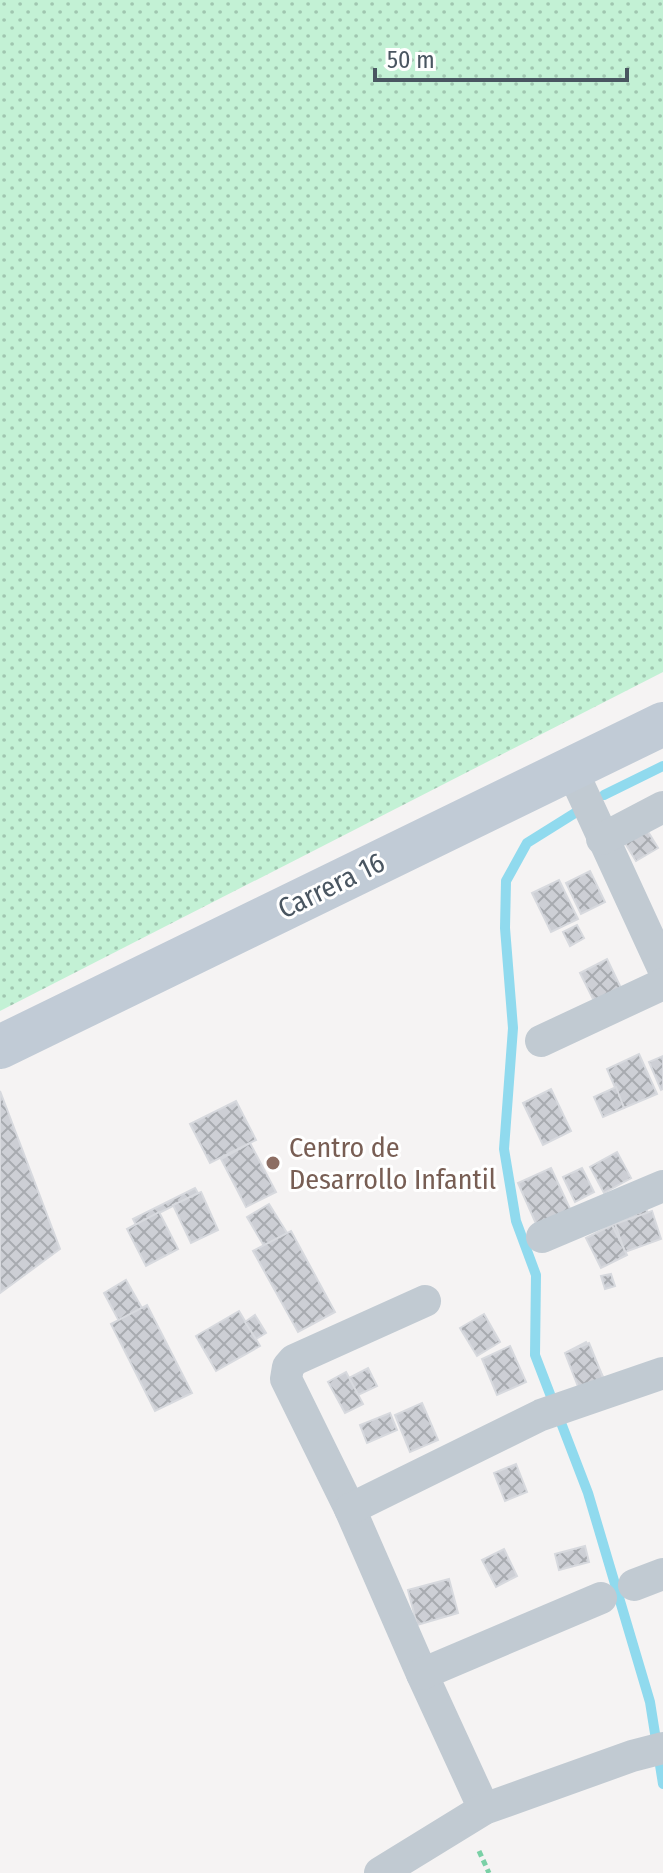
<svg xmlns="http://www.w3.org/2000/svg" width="663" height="1873" viewBox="0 0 663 1873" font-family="'Fira Sans Condensed',sans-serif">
<defs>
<pattern id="grass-dots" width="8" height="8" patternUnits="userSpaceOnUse" patternTransform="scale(2)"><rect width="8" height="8" fill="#c3f1d5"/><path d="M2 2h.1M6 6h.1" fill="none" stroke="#a0c6b0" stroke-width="1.8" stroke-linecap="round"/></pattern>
<pattern id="building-cross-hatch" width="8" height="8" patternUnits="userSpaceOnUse" patternTransform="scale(2)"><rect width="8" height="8" fill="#cdcfd5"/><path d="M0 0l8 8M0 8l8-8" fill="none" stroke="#a8abb0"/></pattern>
</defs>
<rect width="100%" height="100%" fill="#f5f3f3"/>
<polygon fill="url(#grass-dots)" points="0,0 663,0 663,672 0,1011"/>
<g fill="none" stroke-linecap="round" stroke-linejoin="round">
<g stroke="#90daee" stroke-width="10">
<polyline points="604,795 663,766"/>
<polyline points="575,813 527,843 506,881 505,928 513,1028 504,1149 516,1221 536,1275 535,1355 588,1493 650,1702 663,1784"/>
</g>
</g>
<g fill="url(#building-cross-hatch)" stroke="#d7d9de" stroke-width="2">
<polygon points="647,830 658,848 636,861 625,843"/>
<polygon points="590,871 605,902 581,914 566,883"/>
<polygon points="559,880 578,919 551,932 532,893"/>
<polygon points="577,925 584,938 570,946 563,932"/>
<polygon points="607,959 622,990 595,1003 580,973"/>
<polygon points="639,1054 657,1094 624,1108 607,1069"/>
<polygon points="663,1056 663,1089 661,1090 649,1062"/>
<polygon points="616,1087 624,1108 603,1117 594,1097"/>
<polygon points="551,1089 571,1131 543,1145 523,1103"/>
<polygon points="0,1091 60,1249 0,1293"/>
<polygon points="236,1101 256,1140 210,1163 190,1124"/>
<polygon points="250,1143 276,1192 246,1207 221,1159"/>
<polygon points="617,1152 631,1178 604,1193 590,1167"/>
<polygon points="551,1168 571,1211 537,1226 518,1183"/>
<polygon points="582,1168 594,1192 575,1202 563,1177"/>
<polygon points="195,1188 198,1193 136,1225 133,1219"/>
<polygon points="201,1192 218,1230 191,1243 173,1205"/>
<polygon points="269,1204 287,1233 264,1246 247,1217"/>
<polygon points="646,1209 658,1236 624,1251 612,1225"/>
<polygon points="652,1211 661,1239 625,1252 615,1224"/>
<polygon points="159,1212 178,1249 146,1266 127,1229"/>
<polygon points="612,1225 627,1255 601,1268 586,1238"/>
<polygon points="291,1231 335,1312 298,1332 253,1251"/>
<polygon points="611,1274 615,1286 605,1289 601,1276"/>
<polygon points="126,1280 142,1308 119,1321 104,1293"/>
<polygon points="147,1305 192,1393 155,1411 111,1324"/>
<polygon points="239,1311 260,1346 216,1371 196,1336"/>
<polygon points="484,1314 500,1342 477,1356 460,1328"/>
<polygon points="255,1315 266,1333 256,1339 245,1322"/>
<polygon points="586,1342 604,1379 584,1389 567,1352"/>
<polygon points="589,1343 604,1380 579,1389 565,1353"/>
<polygon points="510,1346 526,1382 497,1395 482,1359"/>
<polygon points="368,1368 377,1386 358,1395 349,1378"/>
<polygon points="346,1372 363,1404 345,1413 328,1382"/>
<polygon points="422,1403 438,1440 410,1452 395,1415"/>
<polygon points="390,1413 397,1430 367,1443 360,1425"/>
<polygon points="516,1464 527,1492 505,1501 494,1473"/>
<polygon points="585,1546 589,1562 559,1570 555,1554"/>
<polygon points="504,1549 517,1576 496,1587 482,1560"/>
<polygon points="449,1579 458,1613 417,1625 408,1590"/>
</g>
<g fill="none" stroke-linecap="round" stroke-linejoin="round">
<polyline stroke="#7ad0a6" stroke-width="5" stroke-dasharray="6 4" stroke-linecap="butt" points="479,1851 489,1873"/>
<g stroke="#c1cad2" stroke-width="32">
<polyline points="571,768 663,968"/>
<polyline points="602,839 663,807"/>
<polyline points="541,1041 663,984"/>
<polyline points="542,1237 663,1186"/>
<polyline points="425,1301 294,1360 288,1367 286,1379 350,1509 422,1674 484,1809"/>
<polyline points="350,1509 541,1415 663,1373"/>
<polyline points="634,1585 663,1574"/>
<polyline points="422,1674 601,1598"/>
<polyline points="380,1873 484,1809 632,1756 663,1748"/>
</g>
<polyline stroke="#c1cbd6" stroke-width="44" points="0,1047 663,724"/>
</g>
<circle fill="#8d6e63" stroke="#fff" stroke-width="3" cx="273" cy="1163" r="8"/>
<g text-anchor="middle" stroke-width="6" stroke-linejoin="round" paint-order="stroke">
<g font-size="28" fill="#4a5661" stroke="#fff">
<text transform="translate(331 885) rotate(-26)" y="10">Carrera 16</text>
</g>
<g font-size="28" fill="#785e54" stroke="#fff" text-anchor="start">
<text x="289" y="1157">Centro de<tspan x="289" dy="32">Desarrollo Infantil</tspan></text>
</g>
</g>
<path d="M375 68v12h252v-12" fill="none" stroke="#4a5661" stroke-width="4"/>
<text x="387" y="68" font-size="24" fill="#4a5661" stroke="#ffffff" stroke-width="6" paint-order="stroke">50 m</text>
</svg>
